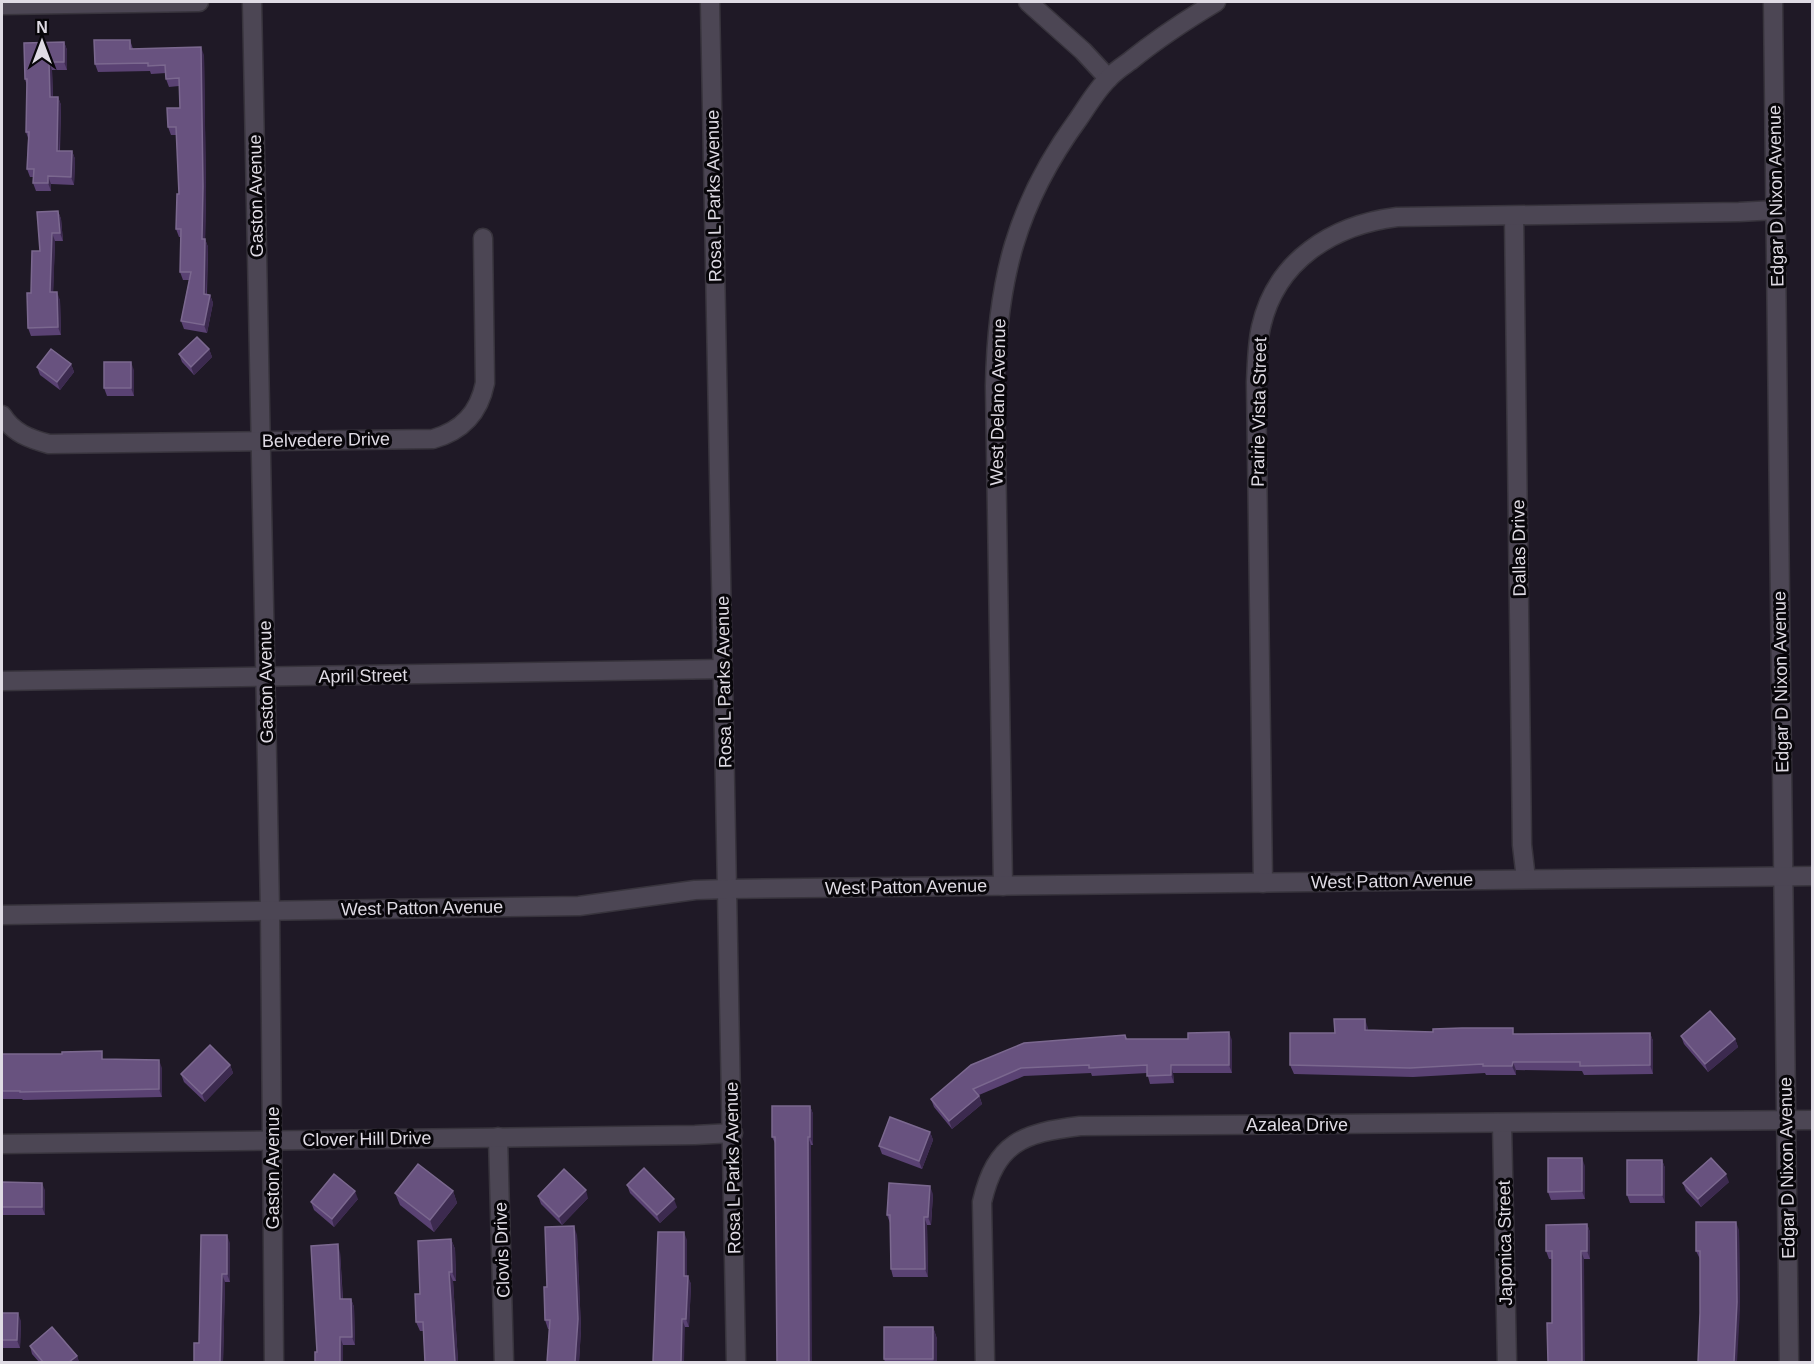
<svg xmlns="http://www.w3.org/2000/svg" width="1814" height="1364" viewBox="0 0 1814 1364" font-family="Arial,sans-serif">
<rect width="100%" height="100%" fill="#1f1926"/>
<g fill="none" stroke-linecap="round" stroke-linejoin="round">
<defs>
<g id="minor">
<polyline points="252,2 270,911 274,1362"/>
<polyline points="710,2 736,1362"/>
<polyline points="1028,2 1083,51 1108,78"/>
<polyline points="1773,2 1789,1362"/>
<polyline points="2,5 199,2"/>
<polyline points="1514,216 1522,845 1526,879"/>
<path d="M2,415C13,433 30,439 49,444L433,439C462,431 479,413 485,383L483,238"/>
<polyline points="2,681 723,669"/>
<path d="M1263,883L1256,382C1257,364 1257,345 1261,327C1276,260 1333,225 1397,217L1739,212L1776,210"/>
<path d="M1003,886L995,386C997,280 1016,204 1079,118C1088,105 1097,89 1109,78C1115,71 1123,66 1130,61C1157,39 1186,20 1216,2"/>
<polyline points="2,915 579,906 695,890 728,889 1812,876"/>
<polyline points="1502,1124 1507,1362"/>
<polyline points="498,1137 504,1362"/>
<polyline points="2,1144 695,1135 733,1133"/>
<path d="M985,1362L982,1202C996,1142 1023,1133 1080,1126L1812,1120"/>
</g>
</defs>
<use href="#minor" stroke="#38343d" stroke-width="21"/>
<use href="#minor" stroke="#4c4654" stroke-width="18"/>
</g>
<g fill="#5a4273">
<polygon points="130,40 133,49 204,55 206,194 205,239 208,247 207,294 210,295 213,303 207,333 184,329 181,321 189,280 183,280 180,272 181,237 179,237 176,229 179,194 177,135 171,135 168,127 180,108 179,86 169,87 166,79 166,73 151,74 150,71 98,72 95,64"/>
<polygon points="64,42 67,50 67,70 52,70 53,97 58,97 61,105 60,151 72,151 75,159 74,185 51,184 51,191 36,191 33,183 33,177 30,177 27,169 28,138 26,132 27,86 25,79"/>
<polygon points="58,211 61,219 63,241 55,241 53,292 60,300 61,335 31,336 28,328 31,293 40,251"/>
<polygon points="209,349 212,357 194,375 182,362 179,354"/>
<polygon points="71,364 74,372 60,390 40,375 37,367"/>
<polygon points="134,370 134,396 107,396 104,388"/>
<polygon points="1368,1028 1368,1030 1515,1034 1650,1033 1653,1041 1653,1074 1584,1075 1582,1071 1516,1070 1516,1075 1486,1075 1485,1073 1413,1077 1294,1074 1290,1065 1335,1033"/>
<polygon points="1125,1035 1127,1039 1232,1040 1232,1073 1173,1073 1174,1083 1150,1084 1147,1073 1092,1076 1091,1073 1024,1076 979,1095 982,1104 952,1129 934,1107 931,1099 971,1065"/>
<polygon points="1681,1036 1735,1039 1738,1047 1708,1072 1684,1044"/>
<polygon points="2,1054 105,1059 162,1068 162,1097 23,1100 22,1099 2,1099"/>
<polygon points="230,1065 233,1073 205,1102 184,1082 181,1074"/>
<polygon points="810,1106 813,1114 813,1145 776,1145 772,1137"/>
<polygon points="930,1132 933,1140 922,1169 882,1154 879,1146"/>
<polygon points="1662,1160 1665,1168 1665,1203 1630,1203 1627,1195"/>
<polygon points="1585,1166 1585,1199 1551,1200 1548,1192"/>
<polygon points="2,1182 45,1190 45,1215 2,1215"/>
<polygon points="1729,1182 1701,1207 1686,1191 1683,1183"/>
<polygon points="627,1185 677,1207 660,1223 630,1193"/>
<polygon points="453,1191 457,1203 434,1232 400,1205 395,1193"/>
<polygon points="933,1194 931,1225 927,1225 928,1277 893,1277 891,1269 890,1223 887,1215"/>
<polygon points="538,1196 588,1198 562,1225 541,1204"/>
<polygon points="358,1199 334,1227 314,1210 311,1202"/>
<polygon points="1587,1224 1590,1232 1590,1259 1549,1259 1546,1251"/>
<polygon points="1739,1230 1740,1310 1700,1313 1700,1259 1696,1251"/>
<polygon points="577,1235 581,1329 579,1362 547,1362 549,1329 548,1329 545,1320 547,1287"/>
<polygon points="451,1239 455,1249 456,1281 453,1281 458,1362 425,1362 423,1331 420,1331 416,1322"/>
<polygon points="687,1240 687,1276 691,1284 689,1327 685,1327 653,1362"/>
<polygon points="230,1243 230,1282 225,1282 223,1362 194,1362"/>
<polygon points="340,1252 343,1299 351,1299 354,1307 355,1345 343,1345 317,1352"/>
<polygon points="2,1313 21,1321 20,1348 2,1348"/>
<polygon points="933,1327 937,1339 937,1362 885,1362 884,1359"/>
<polygon points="30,1346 77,1356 79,1362 39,1362 32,1354"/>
</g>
<g fill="#3c2a4f">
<polygon points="64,42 67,50 67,70 64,62"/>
<polygon points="201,47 204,55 206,194 205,247 202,239"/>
<polygon points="49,62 52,70 53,105 50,97"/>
<polygon points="58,97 61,105 59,159 57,151"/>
<polygon points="72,151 75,159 74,185 71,177"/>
<polygon points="48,176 51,184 51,191 48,183"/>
<polygon points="58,211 61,219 63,241 60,233"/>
<polygon points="52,233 55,241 53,300 50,292"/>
<polygon points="205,239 208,247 206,302 204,294"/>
<polygon points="57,292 60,300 61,335 58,327"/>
<polygon points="210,295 213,303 207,333 204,325"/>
<polygon points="209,349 212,357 194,375 191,367"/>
<polygon points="131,362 134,370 134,396 131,388"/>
<polygon points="71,364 74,372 60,390 57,382"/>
<polygon points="1365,1019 1368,1028 1368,1039 1365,1030"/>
<polygon points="1229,1032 1232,1040 1232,1073 1229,1065"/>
<polygon points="1650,1033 1653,1041 1653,1074 1650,1065"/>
<polygon points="1735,1039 1738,1047 1708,1072 1705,1064"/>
<polygon points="159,1060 162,1068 162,1097 159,1089"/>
<polygon points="1513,1062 1516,1070 1516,1075 1512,1066"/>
<polygon points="230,1065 233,1073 205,1102 202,1094"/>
<polygon points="1171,1065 1173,1073 1174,1083 1171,1075"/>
<polygon points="979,1096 982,1104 952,1129 949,1121"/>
<polygon points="810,1106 813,1114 813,1145 810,1137"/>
<polygon points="930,1132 933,1140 922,1169 919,1161"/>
<polygon points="808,1137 811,1145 812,1362 809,1362"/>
<polygon points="1582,1158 1585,1166 1585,1199 1582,1191"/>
<polygon points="1662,1160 1665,1168 1665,1203 1662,1195"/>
<polygon points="1726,1174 1729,1182 1701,1207 1698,1199"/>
<polygon points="42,1183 45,1190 45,1215 42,1207"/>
<polygon points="930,1186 933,1194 931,1225 928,1217"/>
<polygon points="586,1190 588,1198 562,1225 559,1217"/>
<polygon points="355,1191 358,1199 334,1227 332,1219"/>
<polygon points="453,1191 457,1203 434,1232 430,1220"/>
<polygon points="674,1199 677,1207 660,1223 657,1215"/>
<polygon points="924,1217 927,1225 928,1277 925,1269"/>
<polygon points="1736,1222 1739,1230 1740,1310 1737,1362 1734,1362"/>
<polygon points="1587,1224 1590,1232 1590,1259 1587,1251"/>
<polygon points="574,1226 577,1235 581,1329 579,1362 575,1362"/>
<polygon points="684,1232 687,1240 687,1284 684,1276"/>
<polygon points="227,1235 230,1243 230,1282 227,1274"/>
<polygon points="451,1239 455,1249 456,1281 452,1272"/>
<polygon points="338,1244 340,1252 343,1307 340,1299"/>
<polygon points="1581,1251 1584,1259 1585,1362 1582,1362"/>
<polygon points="449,1272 453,1281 458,1362 455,1362"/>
<polygon points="222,1274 225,1282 223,1362 220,1362"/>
<polygon points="688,1276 691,1284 689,1327 686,1319"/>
<polygon points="351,1299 354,1307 355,1345 352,1337"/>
<polygon points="18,1313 21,1321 20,1348 17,1340"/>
<polygon points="682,1319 685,1327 684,1362 681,1362"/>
<polygon points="933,1327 937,1339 937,1362 934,1362 933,1359"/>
<polygon points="340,1337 343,1345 343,1362 340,1362"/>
<polygon points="77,1356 79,1362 69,1362"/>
</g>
<g fill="#68527f" stroke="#7b688f" stroke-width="1.5">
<polygon points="94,40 130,40 130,49 201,47 203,186 202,239 205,239 204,294 210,295 204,325 181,321 191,272 180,272 181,229 176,229 177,194 179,194 176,127 168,127 167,108 180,108 179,78 166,79 165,65 148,66 148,63 95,64"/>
<polygon points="64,42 64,62 49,62 50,97 58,97 57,151 72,151 71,177 48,176 48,183 33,183 34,169 27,169 29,132 26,132 27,79 25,79 24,43"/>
<polygon points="58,211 60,233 52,233 50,292 57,292 58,327 28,328 27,293 31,293 32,251 40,251 37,212"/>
<polygon points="197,337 209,349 191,367 179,354"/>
<polygon points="51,349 71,364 57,382 37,367"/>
<rect x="104" y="362" width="27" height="26"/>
<polygon points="1710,1011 1735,1039 1705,1064 1681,1036"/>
<polygon points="1334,1019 1365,1019 1365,1030 1433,1032 1433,1029 1462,1028 1513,1028 1513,1034 1650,1033 1650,1065 1580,1066 1580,1062 1513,1062 1512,1066 1483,1066 1483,1064 1410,1068 1290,1065 1290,1033 1335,1033"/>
<polygon points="1229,1032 1229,1065 1171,1065 1171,1075 1147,1076 1147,1065 1089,1068 1089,1065 1021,1068 973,1089 979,1096 949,1121 931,1099 971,1065 1024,1043 1125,1035 1126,1039 1188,1039 1188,1033"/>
<polygon points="210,1045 230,1065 202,1094 181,1074"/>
<polygon points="102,1051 102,1059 159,1060 159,1089 20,1092 20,1091 2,1091 2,1054 62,1054 62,1052"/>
<polygon points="772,1106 810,1106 810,1137 808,1137 809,1362 777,1362 775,1137 772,1137"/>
<polygon points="890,1117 930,1132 919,1161 879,1146"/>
<polygon points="1548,1158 1582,1158 1582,1191 1548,1192"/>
<polygon points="1711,1158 1726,1174 1698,1199 1683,1183"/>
<rect x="1627" y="1160" width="35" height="35"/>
<polygon points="418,1164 453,1191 430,1220 395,1193"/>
<polygon points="644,1168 674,1199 657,1215 627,1185"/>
<polygon points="564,1169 586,1190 559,1217 538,1196"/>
<polygon points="334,1174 355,1191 332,1219 311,1202"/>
<polygon points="2,1182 42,1183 42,1207 2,1207"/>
<polygon points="889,1183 930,1186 928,1217 924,1217 925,1269 891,1269 890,1215 887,1215"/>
<polygon points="1696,1222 1736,1222 1737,1302 1734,1362 1698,1362 1700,1313 1700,1251 1696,1251"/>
<polygon points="1587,1224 1587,1251 1581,1251 1582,1362 1548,1362 1547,1323 1552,1323 1552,1251 1546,1251 1546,1225"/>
<polygon points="574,1226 578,1319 575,1362 547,1362 550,1320 545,1320 544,1287 547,1287 545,1227"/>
<polygon points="658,1232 684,1232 684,1276 688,1276 686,1319 682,1319 681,1362 653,1362"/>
<polygon points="201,1235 227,1235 227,1274 222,1274 220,1362 194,1362 194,1343 199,1343"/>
<polygon points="451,1239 452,1272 449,1272 455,1362 425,1362 423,1322 416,1322 415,1294 420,1294 418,1241"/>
<polygon points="338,1244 340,1299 351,1299 352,1337 340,1337 340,1362 315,1362 315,1352 317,1352 311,1246"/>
<polygon points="2,1313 18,1313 17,1340 2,1340"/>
<polygon points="52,1327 77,1356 69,1362 43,1362 30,1346"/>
<rect x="884" y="1327" width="49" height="32"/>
</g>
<g text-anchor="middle" stroke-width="6" stroke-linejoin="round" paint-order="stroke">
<g font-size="18" fill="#dfdbe4" stroke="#08060a">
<text transform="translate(256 196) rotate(-91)" y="6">Gaston Avenue</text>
<text transform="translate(714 196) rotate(-91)" y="6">Rosa L Parks Avenue</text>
<text transform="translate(1776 196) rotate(-91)" y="6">Edgar D Nixon Avenue</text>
<text transform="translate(998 402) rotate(-89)" y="6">West Delano Avenue</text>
<text transform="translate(1259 412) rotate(-89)" y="6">Prairie Vista Street</text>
<text transform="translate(326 440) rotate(-1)" y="6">Belvedere Drive</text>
<text transform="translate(1519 548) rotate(-91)" y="6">Dallas Drive</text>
<text transform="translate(363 676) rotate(-1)" y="6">April Street</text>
<text transform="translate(266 682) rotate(-91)" y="6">Gaston Avenue</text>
<text transform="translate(724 682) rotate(-91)" y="6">Rosa L Parks Avenue</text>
<text transform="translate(1781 682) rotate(-91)" y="6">Edgar D Nixon Avenue</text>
<text transform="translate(1392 881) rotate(-1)" y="6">West Patton Avenue</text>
<text transform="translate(906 887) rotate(-1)" y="6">West Patton Avenue</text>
<text transform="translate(422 908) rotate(-1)" y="6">West Patton Avenue</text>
<text x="1297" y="1131">Azalea Drive</text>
<text transform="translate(367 1139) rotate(-1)" y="6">Clover Hill Drive</text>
<text transform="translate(273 1168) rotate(-90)" y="6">Gaston Avenue</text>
<text transform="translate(733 1168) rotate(-91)" y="6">Rosa L Parks Avenue</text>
<text transform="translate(1787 1168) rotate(-91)" y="6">Edgar D Nixon Avenue</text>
<text transform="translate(1505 1243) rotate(-91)" y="6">Japonica Street</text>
<text transform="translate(502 1250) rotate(-92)" y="6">Clovis Drive</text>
</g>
</g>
<rect width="1814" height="1364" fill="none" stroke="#dfdbe4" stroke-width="6"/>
<g transform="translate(42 42)" stroke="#08060a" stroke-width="4.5" paint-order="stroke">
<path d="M0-4.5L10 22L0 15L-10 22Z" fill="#dfdbe4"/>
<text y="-9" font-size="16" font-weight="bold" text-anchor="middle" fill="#dfdbe4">N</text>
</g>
</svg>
